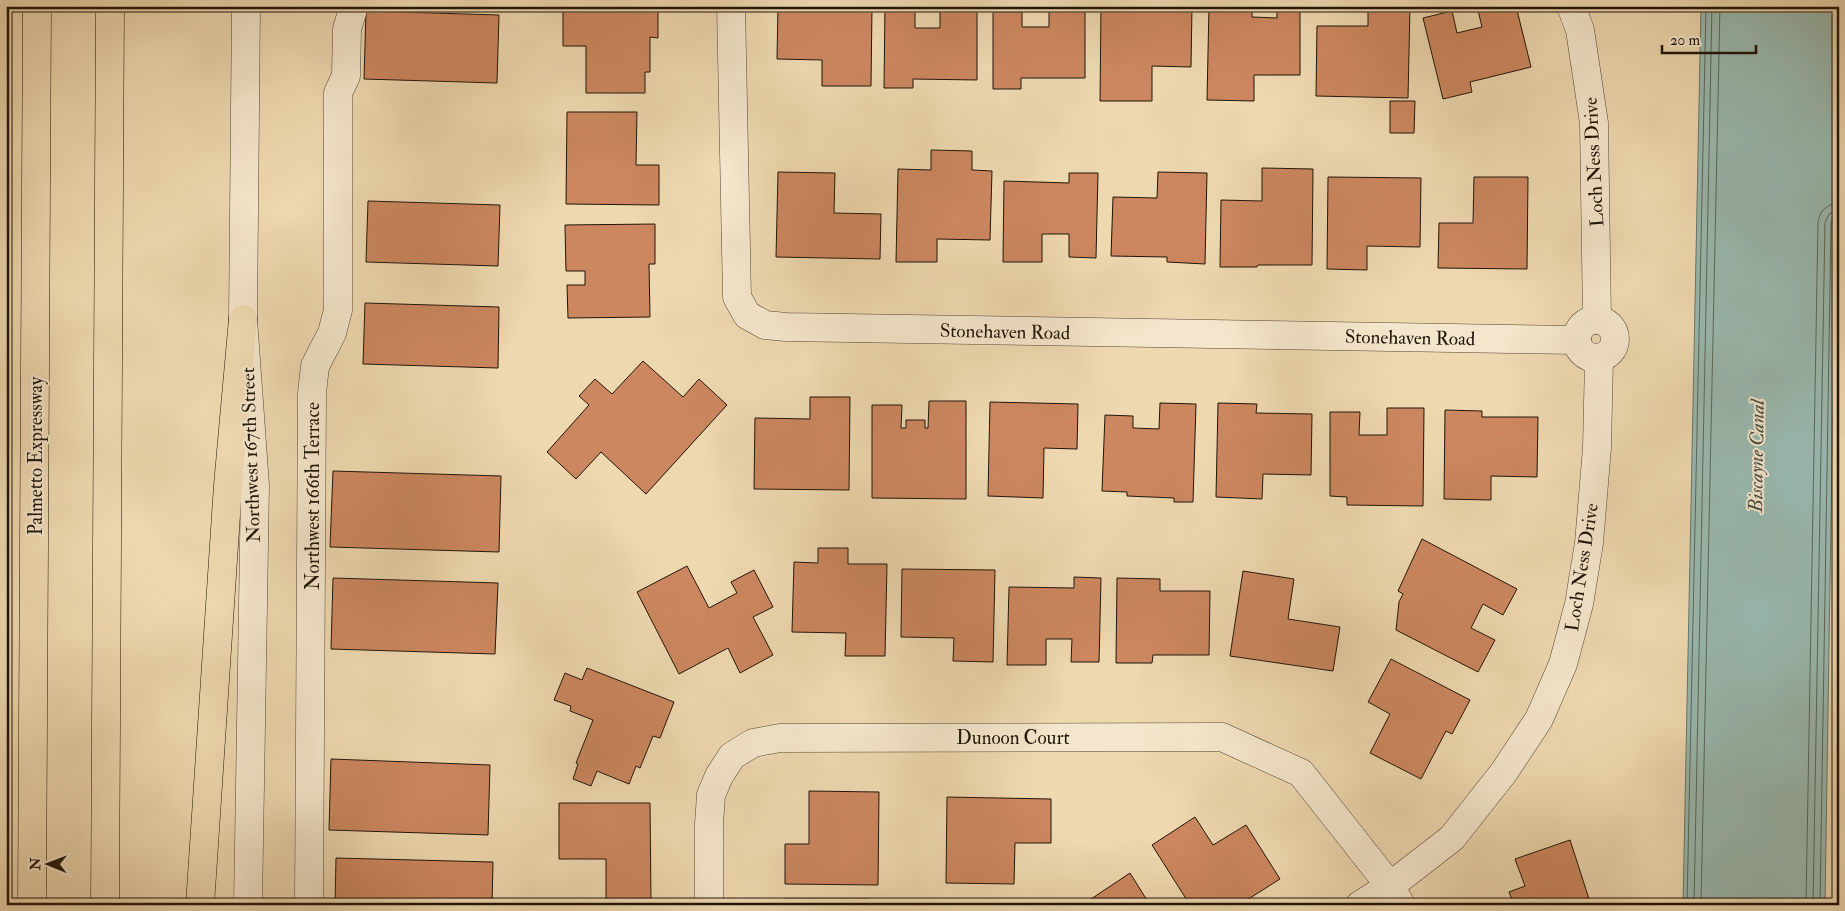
<svg xmlns="http://www.w3.org/2000/svg" width="1845" height="911" viewBox="0 0 1845 911" font-family="'IM FELL Double Pica',serif">
<rect width="100%" height="100%" fill="#eed8b0"/>
<filter id="stains"><feTurbulence type="fractalNoise" baseFrequency=".004" numOctaves="4"/><feColorMatrix values="0 0 0 0 .2 0 0 0 0 .09 0 0 0 0 .02 0 0 0 .5 -.17"/></filter>
<radialGradient id="worn" r=".72"><stop offset=".6" stop-color="#630" stop-opacity="0"/><stop offset="1" stop-color="#630" stop-opacity=".3"/></radialGradient>
<polygon fill="#99b9af" stroke="#69776c" points="1701,6 1839,6 1825,905 1683,905"/>
<g fill="none" stroke-linecap="round" stroke-linejoin="round">
<g stroke="#5c675c" stroke-width="1">
<polyline points="1687,905 1706,6"/>
<polyline points="1694,905 1712,6"/>
<polyline points="1701,905 1720,6"/>
<path d="M1806,905L1818,222C1820,210 1827,204 1839,203"/>
<polyline points="1813,905 1825,223 1829,214 1839,210"/>
<polyline points="1820,905 1831,223 1833,218 1839,217"/>
</g>
</g>
<g fill="#cc8760" stroke="#201508">
<polygon points="563,6 658,6 658,38 650,37 650,72 645,72 645,93 586,93 586,46 563,46"/>
<polygon points="778,6 872,6 871,86 822,86 822,60 777,59"/>
<polygon points="885,6 915,6 915,28 940,28 940,6 977,6 977,80 913,79 913,88 884,88"/>
<polygon points="1049,6 1085,6 1085,78 1021,78 1021,89 993,89 993,12 1022,12 1022,27 1049,27"/>
<polygon points="1101,6 1192,6 1191,67 1152,66 1152,101 1100,101"/>
<polygon points="1209,6 1245,6 1245,11 1252,11 1252,17 1277,18 1277,9 1279,6 1298,6 1300,9 1300,75 1254,75 1254,101 1207,100"/>
<polygon points="1368,6 1410,6 1408,98 1316,96 1317,26 1368,26"/>
<polygon points="1477,6 1516,6 1531,67 1470,82 1472,92 1443,99 1423,18 1452,11 1457,33 1482,27"/>
<polygon points="366,11 499,15 497,83 364,79"/>
<polygon points="1390,101 1415,101 1414,133 1390,133"/>
<polygon points="567,112 637,112 636,165 659,165 659,205 566,204"/>
<polygon points="931,150 972,151 972,170 992,171 990,240 937,239 937,262 896,262 898,169 931,170"/>
<polygon points="1262,168 1313,169 1312,265 1258,265 1257,267 1220,267 1221,200 1262,201"/>
<polygon points="778,172 835,173 834,213 881,214 880,259 776,257"/>
<polygon points="1158,172 1207,173 1205,264 1167,262 1167,257 1111,256 1113,197 1157,198"/>
<polygon points="1069,173 1098,173 1096,258 1069,257 1069,234 1042,234 1042,262 1003,262 1004,181 1069,183"/>
<polygon points="1328,177 1421,178 1420,247 1367,246 1367,270 1327,269"/>
<polygon points="1474,177 1528,177 1527,269 1438,268 1439,223 1473,223"/>
<polygon points="368,201 500,205 498,266 366,262"/>
<polygon points="655,224 655,264 649,264 650,317 568,318 567,285 585,285 585,271 566,271 565,225"/>
<polygon points="365,303 499,307 498,368 363,364"/>
<polygon points="643,361 683,397 699,379 727,405 646,494 601,452 576,479 547,452 589,405 579,396 595,379 612,394"/>
<polygon points="810,397 850,397 849,490 754,489 755,418 810,419"/>
<polygon points="929,401 966,401 966,499 872,498 872,405 902,405 901,428 906,428 906,420 925,420 925,428 928,428"/>
<polygon points="990,402 1078,404 1077,449 1044,448 1043,498 988,496"/>
<polygon points="1160,403 1196,404 1193,502 1174,502 1174,498 1127,496 1127,492 1102,491 1105,415 1133,416 1133,428 1159,429"/>
<polygon points="1218,403 1257,404 1256,413 1312,414 1311,475 1263,474 1262,499 1216,497"/>
<polygon points="1387,408 1424,408 1423,506 1347,505 1347,497 1330,496 1330,412 1360,412 1359,435 1387,435"/>
<polygon points="1445,410 1482,411 1482,417 1538,417 1537,477 1491,476 1491,500 1444,499"/>
<polygon points="333,471 501,476 499,552 330,547"/>
<polygon points="1422,539 1517,589 1503,615 1483,604 1471,628 1495,640 1478,672 1396,630 1399,602 1403,594 1398,591"/>
<polygon points="818,548 848,548 848,564 887,564 885,656 845,656 846,633 792,632 794,562 818,563"/>
<polygon points="687,566 709,608 737,593 731,582 754,570 773,607 753,617 773,655 740,673 728,648 679,674 637,592"/>
<polygon points="902,569 995,570 993,662 953,661 954,638 901,637"/>
<polygon points="1243,571 1294,579 1288,619 1340,627 1333,671 1230,656"/>
<polygon points="1074,577 1101,578 1099,662 1071,662 1072,639 1046,639 1046,665 1007,665 1009,587 1074,588"/>
<polygon points="333,578 498,583 495,654 331,649"/>
<polygon points="1117,578 1160,579 1160,591 1210,591 1209,655 1153,655 1152,663 1116,663"/>
<polygon points="1391,659 1470,700 1452,734 1446,731 1421,779 1370,753 1390,714 1368,702"/>
<polygon points="587,668 674,702 660,738 653,736 640,768 636,766 629,784 597,771 591,786 573,779 578,764 576,763 593,720 570,711 571,706 554,700 565,673 582,680"/>
<polygon points="331,759 490,765 488,835 329,830"/>
<polygon points="809,791 879,792 878,885 785,884 785,844 809,844"/>
<polygon points="947,797 1051,799 1051,843 1015,843 1014,884 946,883"/>
<polygon points="559,803 650,803 651,903 606,903 606,859 559,859"/>
<polygon points="1195,817 1213,845 1246,825 1280,879 1239,905 1190,905 1152,845"/>
<polygon points="1570,840 1591,905 1514,905 1509,892 1525,886 1515,859"/>
<polygon points="336,858 493,862 492,905 335,905"/>
<polygon points="1130,873 1150,905 1095,905 1091,899"/>
<rect x="785" y="899" width="84" height="6"/>
</g>
<g fill="none" stroke-linecap="round" stroke-linejoin="round">
<defs>
<g id="minor">
<polyline points="731,6 737,297 747,315 765,325 786,327 1577,340"/>
<polyline points="1571,6 1580,30 1594,123 1597,320"/>
<circle cx="1596" cy="339" r="19"/>
<polyline points="309,905 312,393 315,366 332,333 338,310 338,93 346,76 347,29 354,6"/>
<polyline points="709,905 709,824 711,795 719,776 732,756 753,743 780,738 1222,737 1301,773 1390,886 1401,905"/>
<polyline points="1360,905 1390,886 1452,838 1504,772 1539,719 1563,664 1579,604 1589,543 1597,448 1599,359"/>
</g>
<polyline id="tertiary" points="246,6 243,319 255,485 248,905"/>
<g id="motorway">
<polyline points="32,905 37,6"/>
<polyline points="105,905 110,6"/>
<polyline points="200,905 228,485 243,319"/>
</g>
</defs>
<use href="#minor" stroke="#544632" stroke-width="29"/>
<use href="#tertiary" stroke="#544632" stroke-width="29"/>
<use href="#motorway" stroke="#201508" stroke-width="29"/>
<use href="#minor" stroke="#f4e6cc" stroke-width="28"/>
<use href="#tertiary" stroke="#f4e6cc" stroke-width="28"/>
<use href="#motorway" stroke="#eed8b0" stroke-width="28"/>
</g>
<g text-anchor="middle" stroke-width="4" stroke-linejoin="round" paint-order="stroke">
<g font-size="19" fill="#201508" stroke="#f4e6cc">
<text transform="translate(1593 162) rotate(-93)" y="7">Loch Ness Drive</text>
<text transform="translate(1005 331) rotate(1)" y="7">Stonehaven Road</text>
<text transform="translate(1410 337) rotate(1)" y="7">Stonehaven Road</text>
<text transform="translate(250 455) rotate(-92)" y="7">Northwest 167th Street</text>
<text transform="translate(35 456) rotate(-90)" y="7">Palmetto Expressway</text>
<text transform="translate(312 496) rotate(-90)" y="7">Northwest 166th Terrace</text>
<text transform="translate(1581 567) rotate(-81)" y="7">Loch Ness Drive</text>
<text x="1013" y="744">Dunoon Court</text>
</g>
<g font-size="20" font-style="italic" fill="#4a4e42" stroke="#f4e6cc">
<text transform="translate(1756 456) rotate(-89)" y="7">Biscayne Canal</text>
</g>
</g>
<rect width="1845" height="911" fill="none" stroke="#eed8b0" stroke-width="25"/>
<rect x="8" y="8" width="1830" height="896" fill="none" stroke="#201508" stroke-width="2.5"/>
<rect x="12" y="12" width="1820" height="886" fill="none" stroke="#201508"/>
<g transform="translate(48 864) rotate(271)" stroke="#f4e6cc" stroke-width="4" paint-order="stroke">
<path d="M0-4L9 19L0 12L-9 19Z" fill="#201508"/>
<text y="-8" font-size="14" font-weight="bold" text-anchor="middle" fill="#201508">N</text>
</g>
<path d="M1662 45v8h94v-8" fill="none" stroke="#201508" stroke-width="2.5"/>
<text x="1670" y="45" font-size="15" fill="#201508" stroke="#f4e6cc" stroke-width="4" paint-order="stroke">20 m</text>
<rect width="100%" height="100%" filter="url(#stains)"/>
<rect width="100%" height="100%" fill="url(#worn)"/>
</svg>
